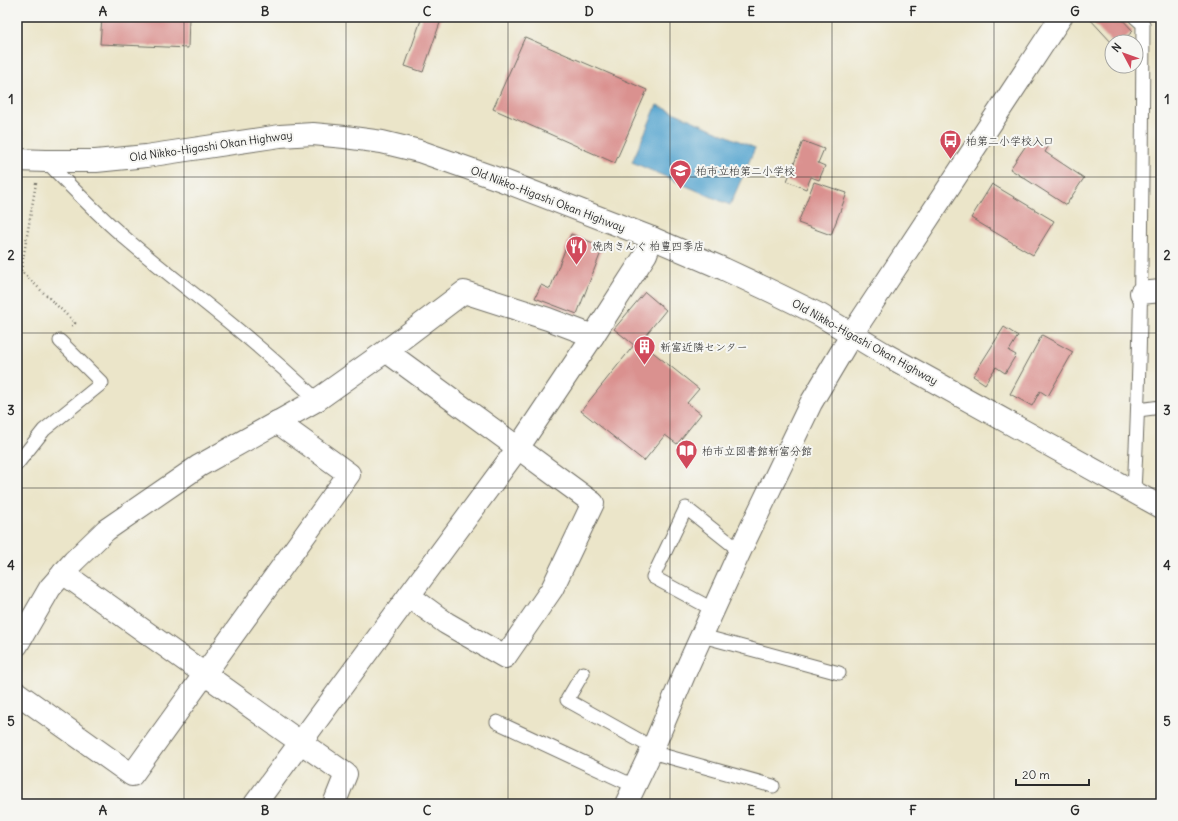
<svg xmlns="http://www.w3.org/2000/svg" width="1178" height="821" viewBox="0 0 1178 821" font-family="Delius,'Klee One',sans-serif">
<rect width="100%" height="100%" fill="#f6f6f2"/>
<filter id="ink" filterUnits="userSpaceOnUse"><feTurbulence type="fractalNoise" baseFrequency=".025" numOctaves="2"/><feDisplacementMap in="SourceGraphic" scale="8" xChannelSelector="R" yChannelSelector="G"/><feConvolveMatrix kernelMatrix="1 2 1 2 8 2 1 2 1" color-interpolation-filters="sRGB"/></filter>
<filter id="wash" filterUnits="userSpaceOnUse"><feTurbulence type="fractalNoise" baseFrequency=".012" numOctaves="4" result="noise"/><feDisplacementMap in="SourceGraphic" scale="16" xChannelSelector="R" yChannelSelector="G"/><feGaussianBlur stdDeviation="0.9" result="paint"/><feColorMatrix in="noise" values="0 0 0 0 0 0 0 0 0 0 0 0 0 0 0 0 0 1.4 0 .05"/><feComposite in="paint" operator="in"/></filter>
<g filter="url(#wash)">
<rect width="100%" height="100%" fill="#ebe5c9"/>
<polygon fill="#55a4cf" stroke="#40687d" points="657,105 755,148 730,205 632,162"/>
<g id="blocks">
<g fill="#da918f">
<polygon points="102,17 189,17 188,48 100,44"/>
<polygon points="422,17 442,17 423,72 405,66"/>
<polygon points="1090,17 1120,17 1133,31 1121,42 1112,42 1112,43 1089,18"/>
<polygon points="525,37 647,90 615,163 493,109"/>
<polygon points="1036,140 1048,147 1045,152 1084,178 1066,205 1010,169 1029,141 1033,144"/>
<polygon points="803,141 824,149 818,163 825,166 819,180 811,177 806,189 787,181"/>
<polygon points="814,182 847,193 831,235 798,223"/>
<polygon points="992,184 1054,221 1033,255 971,218"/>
<polygon points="571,234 603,247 577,314 535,298 541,285 550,289"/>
<polygon points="645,292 666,310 640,342 699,389 687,403 701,414 677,444 665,435 644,461 581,411 634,345 614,329"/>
<polygon points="1004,327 1018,336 1009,351 1016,355 1005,373 996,367 985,384 973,376"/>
<polygon points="1042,335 1073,352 1048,396 1040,391 1032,406 1010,394"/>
</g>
</g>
</g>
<g filter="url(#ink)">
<use href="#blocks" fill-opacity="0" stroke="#6e6c62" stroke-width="1"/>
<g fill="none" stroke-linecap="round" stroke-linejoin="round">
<defs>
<g id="lane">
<path d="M46,161C71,187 96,213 124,237C161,269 200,298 237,329C265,352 291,375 317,400"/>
<polyline points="1138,410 1161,407"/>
<polyline points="17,464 44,430 102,383 60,341"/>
<path d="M1134,491C1142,335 1142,180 1143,24L1135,17"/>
<polyline points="714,610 653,577 686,508 740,551"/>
<polyline points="702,636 839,673"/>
<polyline points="583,673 567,700 653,748"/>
<polyline points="497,722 634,786"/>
<polyline points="651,752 773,786"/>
</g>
<g id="street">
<polyline points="1141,293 1161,291"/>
<polyline points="386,351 593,503 552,589 505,657 446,623 409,596"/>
<polyline points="63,573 300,742 346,774 334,804"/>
<polyline points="17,645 50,588 74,561 106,530 199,466 317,400 386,351 464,292 548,319 593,336"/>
<polyline points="17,693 132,775 349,474 277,422"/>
<polyline points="255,804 518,448 593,336 646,254 652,238"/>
<polyline points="626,804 653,748 686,670"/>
</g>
<g id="secondary">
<polyline points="17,160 46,161 96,161 146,156 280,136 313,134 345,137 382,142 419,151 504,181 652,238 724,269 773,292 820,315 883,353 1161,507"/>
<polyline points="686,670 740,551 811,403 852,334 1061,17"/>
</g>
</defs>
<use href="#lane" stroke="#6e6c62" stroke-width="15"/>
<use href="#street" stroke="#6e6c62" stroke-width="24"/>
<use href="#secondary" stroke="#6e6c62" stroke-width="24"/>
<polyline stroke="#6e6c62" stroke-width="2.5" stroke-dasharray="1 3" stroke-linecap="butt" points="36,183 21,271 75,323 71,327"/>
<use href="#lane" stroke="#fff" stroke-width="13"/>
<use href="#street" stroke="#fff" stroke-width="22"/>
<use href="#secondary" stroke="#fff" stroke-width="22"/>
</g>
</g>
<path fill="none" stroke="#2b2b2b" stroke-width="1" stroke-opacity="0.55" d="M184,17V804M346,17V804M508,17V804M670,17V804M832,17V804M994,17V804M17,177H1161M17,333H1161M17,488H1161M17,644H1161"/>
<defs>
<symbol id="bus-pin" viewBox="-11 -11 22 30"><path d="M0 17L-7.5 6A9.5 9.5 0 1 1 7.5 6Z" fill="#d1495b" stroke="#f6f6f2"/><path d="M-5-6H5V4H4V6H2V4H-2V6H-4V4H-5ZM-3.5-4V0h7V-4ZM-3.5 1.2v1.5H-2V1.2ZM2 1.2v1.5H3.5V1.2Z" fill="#fff"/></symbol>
<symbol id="school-pin" viewBox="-11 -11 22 30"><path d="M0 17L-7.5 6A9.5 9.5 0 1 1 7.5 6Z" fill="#d1495b" stroke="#f6f6f2"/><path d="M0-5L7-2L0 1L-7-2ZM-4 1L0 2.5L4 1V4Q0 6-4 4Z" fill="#fff"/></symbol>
<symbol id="restaurant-pin" viewBox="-11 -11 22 30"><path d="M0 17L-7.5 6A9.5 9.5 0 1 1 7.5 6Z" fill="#d1495b" stroke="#f6f6f2"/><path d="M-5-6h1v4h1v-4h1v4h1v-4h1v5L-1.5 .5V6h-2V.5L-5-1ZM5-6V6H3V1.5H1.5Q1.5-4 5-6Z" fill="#fff"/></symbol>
<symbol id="building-pin" viewBox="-11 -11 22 30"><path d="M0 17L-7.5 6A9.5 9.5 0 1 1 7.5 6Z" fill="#d1495b" stroke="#f6f6f2"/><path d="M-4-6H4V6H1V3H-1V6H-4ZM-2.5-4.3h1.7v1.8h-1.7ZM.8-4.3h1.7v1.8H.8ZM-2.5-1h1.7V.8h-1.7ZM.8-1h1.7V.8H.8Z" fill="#fff"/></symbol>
<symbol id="library-pin" viewBox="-11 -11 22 30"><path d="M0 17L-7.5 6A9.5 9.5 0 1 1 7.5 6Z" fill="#d1495b" stroke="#f6f6f2"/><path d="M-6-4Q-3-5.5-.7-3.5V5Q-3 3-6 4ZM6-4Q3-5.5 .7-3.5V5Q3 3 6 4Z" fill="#fff"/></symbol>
</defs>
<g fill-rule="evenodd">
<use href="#bus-pin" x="938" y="128" width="25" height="34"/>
<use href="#school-pin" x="668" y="158" width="25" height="34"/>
<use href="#restaurant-pin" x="564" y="234" width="25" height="34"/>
<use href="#building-pin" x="632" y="334" width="25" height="34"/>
<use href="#library-pin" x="674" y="438" width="25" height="34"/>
</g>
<g text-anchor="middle" stroke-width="4" stroke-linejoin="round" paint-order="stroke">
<g font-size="11" fill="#2b2b2b" stroke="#f6f6f2" text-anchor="start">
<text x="966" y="145">柏第二小学校入口</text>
<text x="696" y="175">柏市立柏第二小学校</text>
<text x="592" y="250">焼肉きんぐ 柏豊四季店</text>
<text x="660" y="351">新富近隣センター</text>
<text x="702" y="455">柏市立図書館新富分館</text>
</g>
<g font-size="11" fill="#2b2b2b" stroke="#f6f6f2">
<text transform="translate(211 146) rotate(-8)" y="4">Old Nikko-Higashi Okan Highway</text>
<text transform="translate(548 199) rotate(21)" y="4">Old Nikko-Higashi Okan Highway</text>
<text transform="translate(865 342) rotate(29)" y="4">Old Nikko-Higashi Okan Highway</text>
</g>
</g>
<rect width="1178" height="821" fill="none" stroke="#f6f6f2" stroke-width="44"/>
<g transform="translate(1124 54) rotate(311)"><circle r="19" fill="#f6f6f2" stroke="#a5a5a2"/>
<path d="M0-3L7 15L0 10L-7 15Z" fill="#d1495b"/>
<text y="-6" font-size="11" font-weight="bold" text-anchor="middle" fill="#2b2b2b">N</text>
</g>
<path d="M1016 779v6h73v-6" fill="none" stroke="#2b2b2b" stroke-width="2"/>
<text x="1022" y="779" font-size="12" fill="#2b2b2b" stroke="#f6f6f2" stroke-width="3" paint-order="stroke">20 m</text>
<rect x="22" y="22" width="1134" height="777" fill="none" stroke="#2b2b2b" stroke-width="1.5"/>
<g font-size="13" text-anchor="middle" font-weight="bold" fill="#2b2b2b">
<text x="103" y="16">A</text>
<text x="265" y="16">B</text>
<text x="427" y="16">C</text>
<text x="589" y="16">D</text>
<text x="751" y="16">E</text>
<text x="913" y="16">F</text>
<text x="1075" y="16">G</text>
<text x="11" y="104">1</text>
<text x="1167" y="104">1</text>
<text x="11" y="260">2</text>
<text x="1167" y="260">2</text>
<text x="11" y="415">3</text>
<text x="1167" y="415">3</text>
<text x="11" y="570">4</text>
<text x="1167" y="570">4</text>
<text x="11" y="726">5</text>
<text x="1167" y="726">5</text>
<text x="103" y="815">A</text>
<text x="265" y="815">B</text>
<text x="427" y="815">C</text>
<text x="589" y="815">D</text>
<text x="751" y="815">E</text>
<text x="913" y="815">F</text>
<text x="1075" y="815">G</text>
</g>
</svg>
